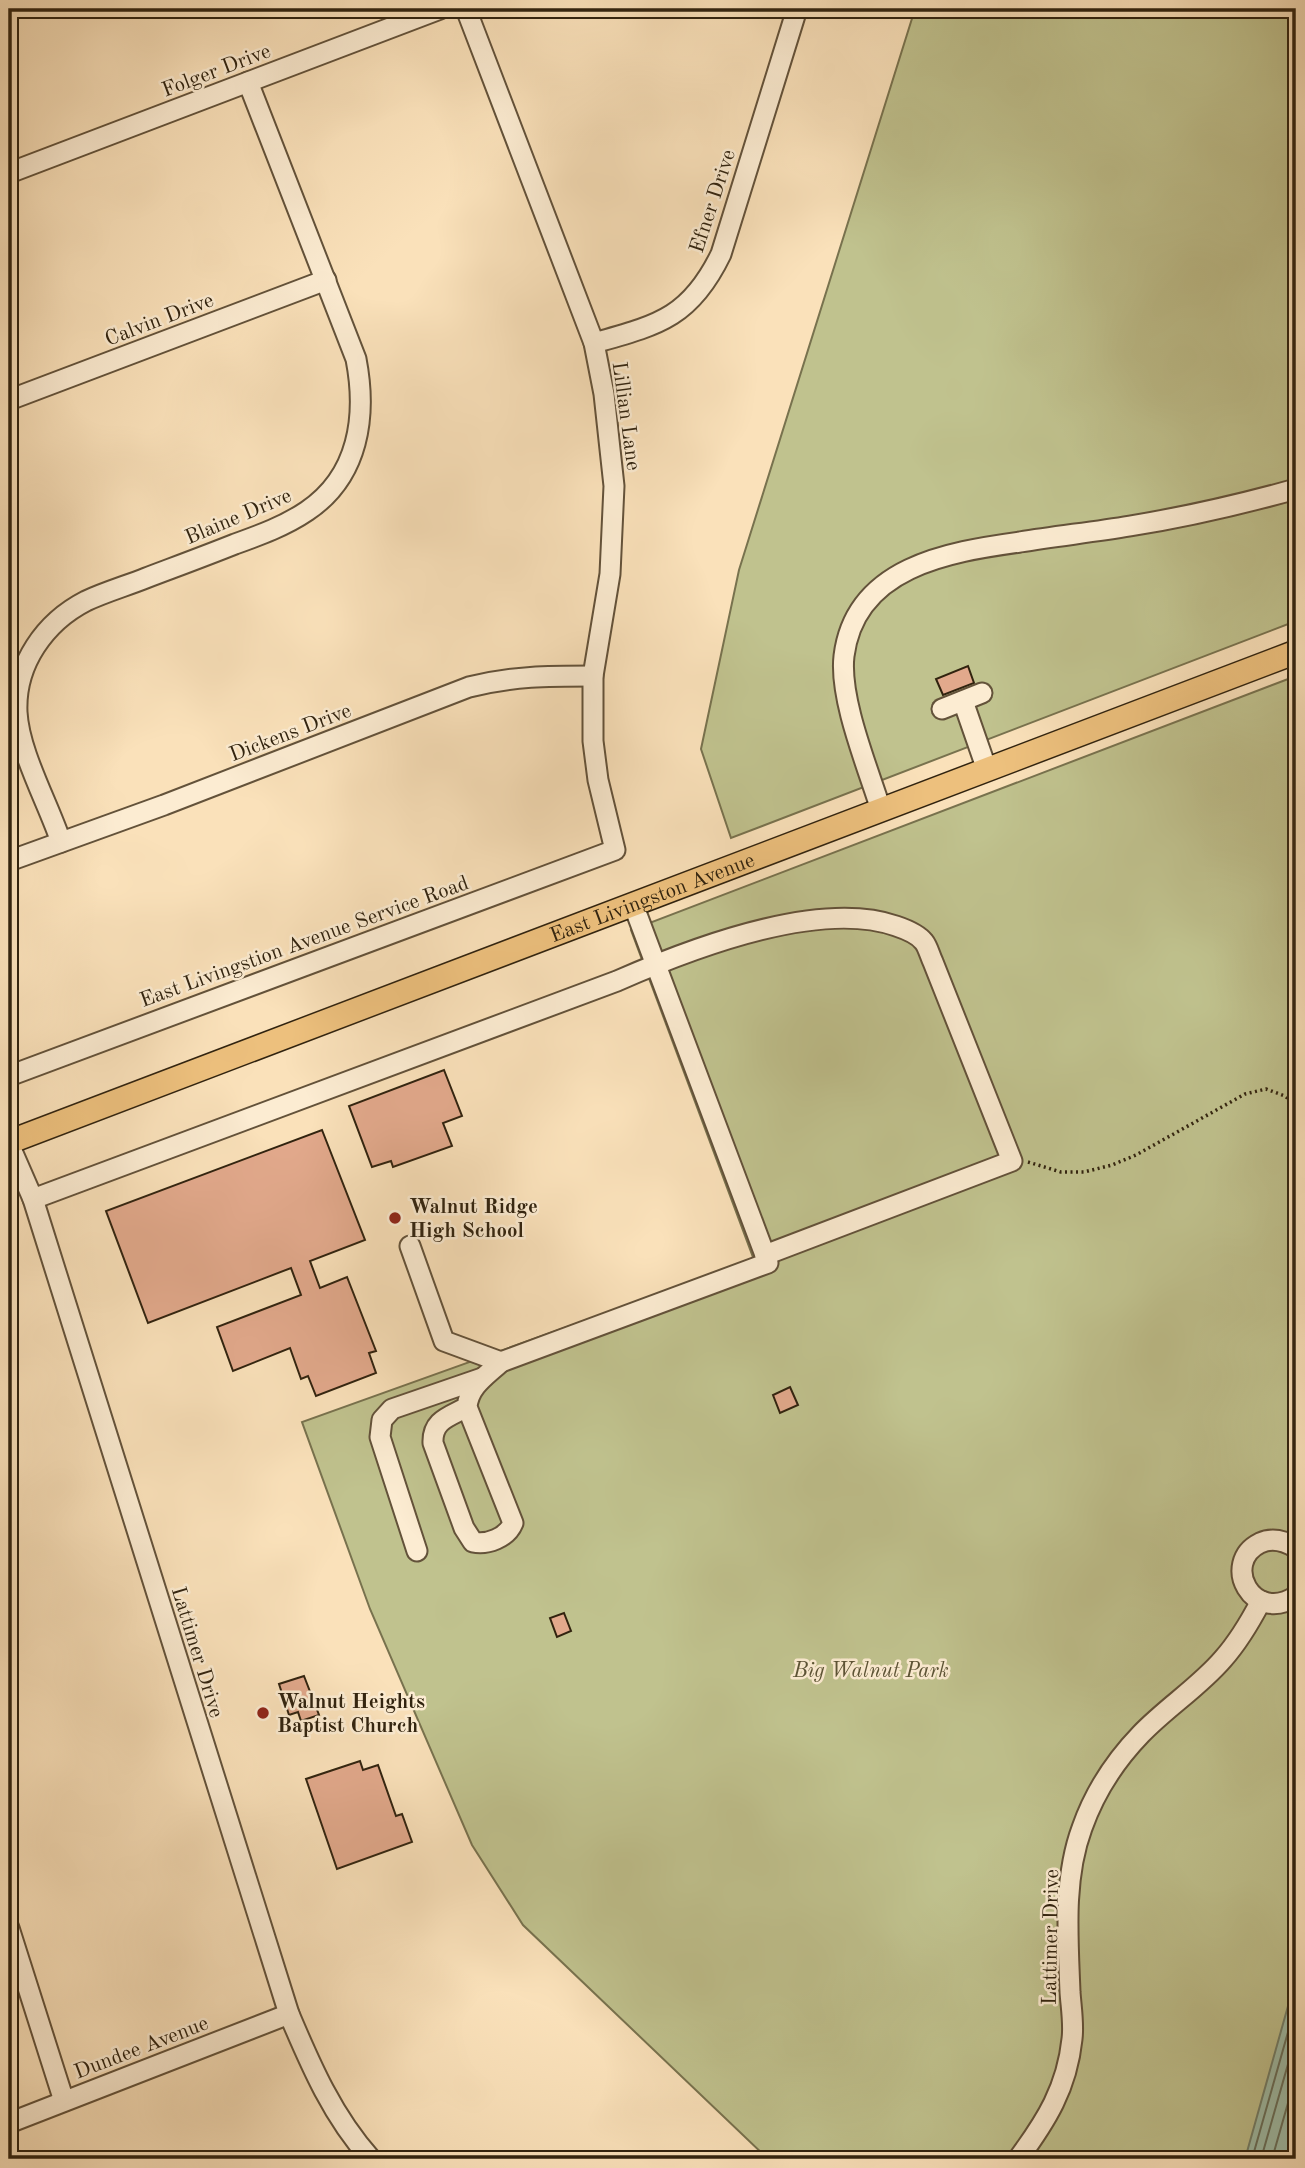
<svg xmlns="http://www.w3.org/2000/svg" width="1305" height="2168" viewBox="0 0 1305 2168" font-family="'Old Standard TT',serif">
<rect width="100%" height="100%" fill="#fae1ba"/>
<filter id="stains"><feTurbulence type="fractalNoise" baseFrequency=".00286" numOctaves="4"/><feColorMatrix values="0 0 0 0 .2 0 0 0 0 .09 0 0 0 0 .02 0 0 0 .5 -.17"/></filter>
<radialGradient id="worn" r=".72"><stop offset=".6" stop-color="#630" stop-opacity="0"/><stop offset="1" stop-color="#630" stop-opacity=".3"/></radialGradient>
<g fill="#c0c28e" stroke="#78724e" stroke-width="2">
<polygon points="915,9 1296,9 1296,621 731,838 701,749 739,570"/>
<polygon points="1296,676 1296,2159 768,2159 523,1925 472,1845 370,1609 302,1422 754,1260 631,930"/>
</g>
<polygon fill="#9fbea9" stroke="#73806b" stroke-width="2" points="1296,1974 1296,2159 1245,2159 1290,1999"/>
<g fill="none" stroke-linecap="round" stroke-linejoin="round">
<g stroke="#68705c" stroke-width="2">
<polyline points="1252,2159 1296,2004"/>
<polyline points="1261,2159 1296,2036"/>
<polyline points="1272,2159 1296,2075"/>
</g>
</g>
<g fill="#e2a98c" stroke="#31230f" stroke-width="2">
<polygon points="968,666 974,683 943,695 936,679"/>
<polygon points="444,1070 462,1116 443,1123 452,1146 393,1167 391,1161 372,1167 349,1106"/>
<polygon points="322,1130 365,1240 310,1261 320,1288 347,1277 376,1351 369,1353 376,1373 316,1396 308,1376 301,1379 290,1348 233,1371 217,1327 301,1295 291,1268 148,1323 106,1211"/>
<polygon points="790,1387 798,1405 780,1413 773,1395"/>
<polygon points="564,1613 571,1631 557,1637 550,1618"/>
<polygon points="304,1676 319,1715 301,1721 298,1712 289,1715 279,1684"/>
<polygon points="360,1761 363,1770 378,1765 396,1816 402,1814 412,1842 337,1869 306,1779"/>
</g>
<g fill="none" stroke-linecap="round" stroke-linejoin="round">
<defs>
<g id="minor">
<polyline points="9,173 440,9"/>
<path d="M594,343C658,325 690,318 721,254L797,9"/>
<polyline points="9,400 326,280"/>
<polyline points="963,701 987,770"/>
<polyline points="942,709 982,693"/>
<path d="M881,810C868,768 839,699 844,656C855,567 948,552 1020,542C1057,536 1094,532 1130,526C1186,517 1242,504 1296,489"/>
<path d="M61,842C48,803 19,752 17,712C15,664 45,622 86,601C105,592 126,586 146,578C175,567 205,556 235,544C260,535 285,526 307,511C359,476 367,416 356,359L248,82"/>
<path d="M9,861L164,805L469,687C512,676 549,676 593,676"/>
<polyline points="9,1076 615,850 598,780 593,741 593,676 610,574 614,486 604,394 594,343 466,9"/>
<path d="M9,1144L33,1199L289,2014C311,2066 333,2117 371,2159"/>
<path d="M33,1199L617,981C690,949 819,899 896,926C905,929 918,934 924,942C928,947 930,956 933,962L1012,1161L765,1255"/>
<polyline points="410,1246 444,1341 501,1362 768,1263 633,904"/>
<path d="M467,1407C449,1417 432,1420 433,1443L464,1528L473,1542C487,1545 507,1538 513,1523L467,1407C469,1386 486,1376 501,1362"/>
<path d="M1296,1548C1285,1541 1273,1537 1260,1543C1220,1563 1253,1625 1296,1596"/>
<polyline points="417,1551 380,1437 382,1420 392,1409 482,1378"/>
<polyline points="9,1928 64,2101"/>
<polyline points="9,2123 289,2014"/>
<path d="M1018,2159C1046,2121 1067,2088 1072,2039C1074,2024 1071,2007 1070,1992C1068,1938 1063,1879 1082,1828C1095,1791 1114,1762 1141,1734C1167,1707 1199,1687 1223,1659C1239,1641 1250,1622 1261,1601"/>
</g>
<g id="major">
<path id="s1" d="M9,1142L1296,652"/>
</g>
</defs>
<use href="#minor" stroke="#63523a" stroke-width="23"/>
<use href="#major" stroke="#31230f" stroke-width="26"/>
<polyline stroke="#31230f" stroke-width="3.5" stroke-dasharray="2 3.5" stroke-linecap="butt" points="1028,1162 1061,1172 1084,1172 1112,1165 1136,1155 1245,1094 1266,1089 1285,1096 1296,1106"/>
<use href="#minor" stroke="#fcecd2" stroke-width="19"/>
<use href="#major" stroke="#edc07d" stroke-width="23"/>
</g>
<g fill="#8f2418" stroke="#fcecd2" stroke-width="2.5">
<circle cx="395" cy="1218" r="7"/>
<circle cx="263" cy="1713" r="7"/>
</g>
<g text-anchor="middle" stroke-width="5" stroke-linejoin="round" paint-order="stroke">
<g font-size="21" fill="#31230f" stroke="#fcecd2">
<text transform="translate(216 70) rotate(-21)" y="7">Folger Drive</text>
<text transform="translate(712 201) rotate(-72)" y="7">Efner Drive</text>
<text transform="translate(159 319) rotate(-21)" y="7">Calvin Drive</text>
<text transform="translate(627 416) rotate(82)" y="7">Lillian Lane</text>
<text transform="translate(238 516) rotate(-23)" y="7">Blaine Drive</text>
<text transform="translate(290 732) rotate(-21)" y="7">Dickens Drive</text>
<text dy="7" stroke="none"><textPath href="#s1" startOffset="688">East Livingston Avenue</textPath></text>
<text transform="translate(304 941) rotate(-20)" y="7">East Livingstion Avenue Service Road</text>
<text transform="translate(198 1652) rotate(73)" y="7">Lattimer Drive</text>
<text transform="translate(1050 1937) rotate(-89)" y="7">Lattimer Drive</text>
<text transform="translate(141 2047) rotate(-21)" y="7">Dundee Avenue</text>
</g>
<g font-size="21" font-weight="bold" fill="#31230f" stroke="#fcecd2" text-anchor="start">
<text x="409" y="1213">Walnut Ridge<tspan x="409" dy="24">High School</tspan></text>
<text x="277" y="1708">Walnut Heights<tspan x="277" dy="24">Baptist Church</tspan></text>
</g>
<g font-size="21" font-style="italic" fill="#5c5335" stroke="#fcecd2">
<text x="871" y="1677">Big Walnut Park</text>
</g>
</g>
<rect width="1305" height="2168" fill="none" stroke="#fae1ba" stroke-width="35"/>
<rect x="10" y="10" width="1284" height="2147" fill="none" stroke="#31230f" stroke-width="3.5"/>
<rect x="18" y="18" width="1270" height="2133" fill="none" stroke="#31230f" stroke-width="2"/>
<rect width="100%" height="100%" filter="url(#stains)"/>
<rect width="100%" height="100%" fill="url(#worn)"/>
</svg>
